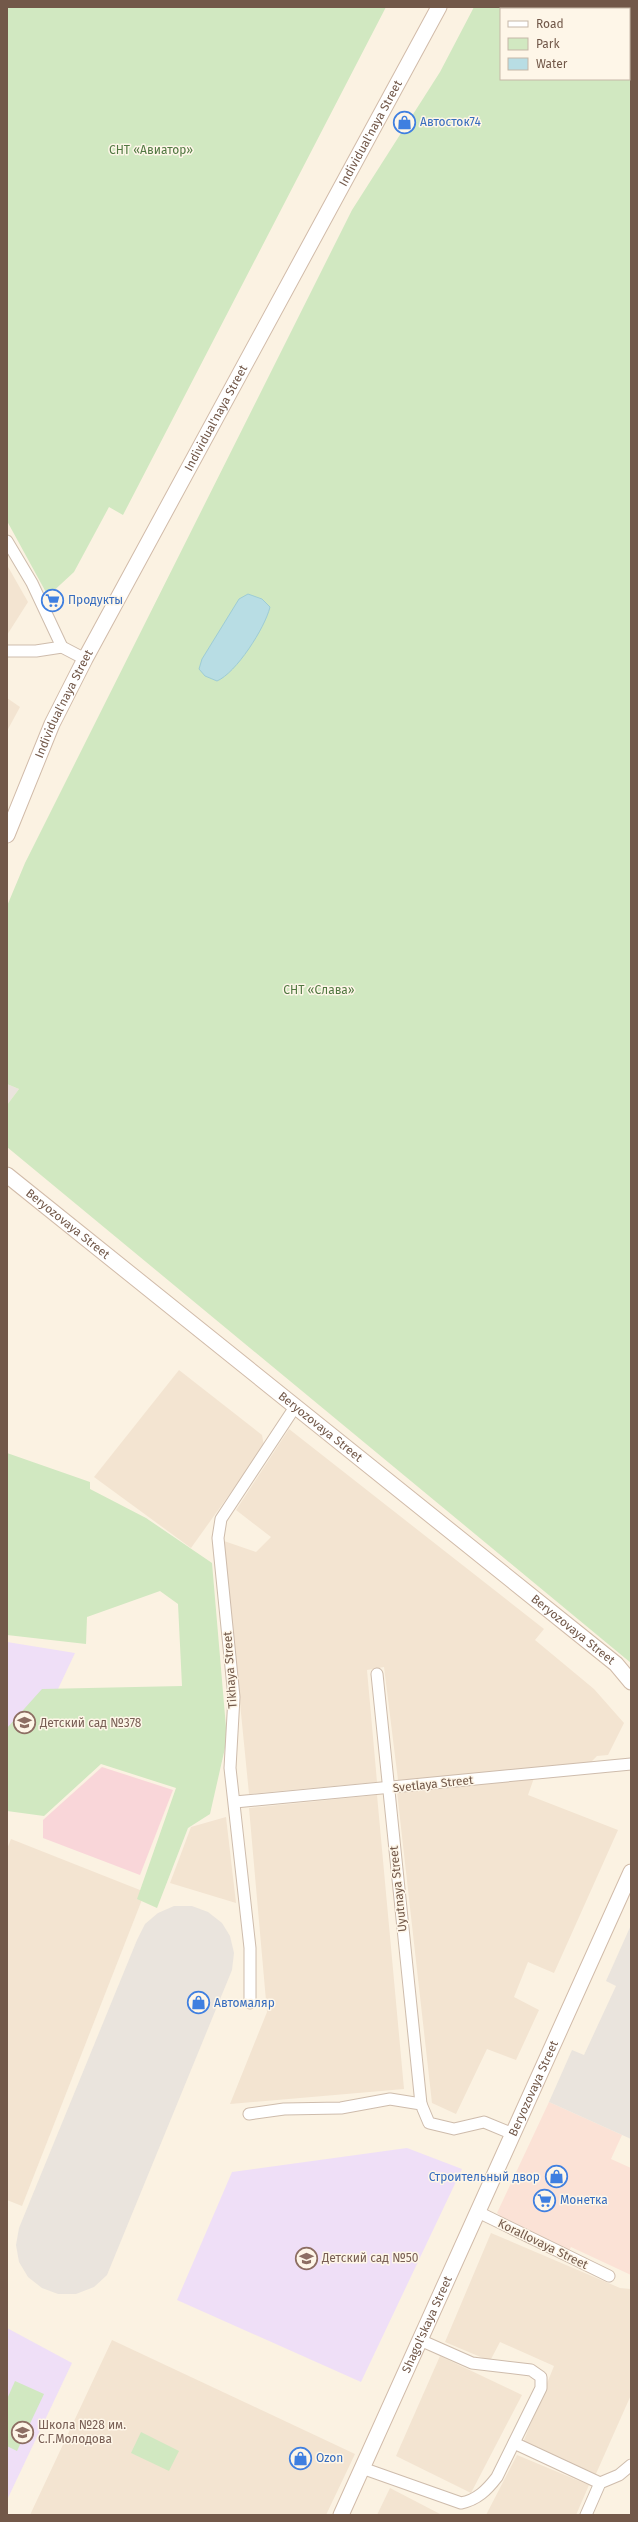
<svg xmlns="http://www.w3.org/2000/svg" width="638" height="2522" viewBox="0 0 638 2522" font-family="'Fira Sans',sans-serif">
<rect width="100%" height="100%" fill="#fbf2e2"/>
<g fill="#f3e4d1">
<polygon points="7,565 28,602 7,635"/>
<polygon points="7,698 20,707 7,731"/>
<polygon points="179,1370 262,1435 264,1446 191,1548 94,1477"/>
<polygon points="289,1429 544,1629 535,1640 594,1689 624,1723 608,1755 597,1756 587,1766 398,1780 384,1667 367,1670 377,1782 249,1794 224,1541 256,1552 271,1537 236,1510"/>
<polygon points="534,1778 528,1795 618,1830 554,1973 528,1962 514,1997 539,2010 516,2060 487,2049 456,2114 432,2103 397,1792"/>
<polygon points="377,1795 404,2089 230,2104 267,2012 249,1808"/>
<polygon points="226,1817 236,1903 170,1883 191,1827"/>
<polygon points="11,1839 145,1892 22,2206 7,2200 7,1849"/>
<polygon points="491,2233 620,2288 631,2289 631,2395 595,2476 522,2445 554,2366 500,2342 490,2361 445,2342"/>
<polygon points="112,2340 355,2454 326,2515 30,2515"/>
<polygon points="440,2356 522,2395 471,2493 396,2456"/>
<polygon points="517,2455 589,2485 576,2515 486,2515"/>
<polygon points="390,2488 442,2515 377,2515"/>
</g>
<polygon fill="#fbe2d6" points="549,2102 622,2135 611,2159 631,2168 631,2275 571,2247 568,2253 510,2225 497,2213"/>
<g fill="#eae4dd">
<polygon points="7,1084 19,1089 7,1105"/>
<polygon points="174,1906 192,1906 208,1912 222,1923 230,1936 234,1953 232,1970 107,2275 94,2287 76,2294 58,2294 42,2288 28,2277 19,2262 16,2245 19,2228 137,1940 145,1924 158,1913"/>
<polygon points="631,1925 631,2139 549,2102 572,2050 584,2055 616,1986 606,1981"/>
</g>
<g fill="#efdff7">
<polygon points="7,1642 75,1653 9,1793 7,1792"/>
<polygon points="407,2148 462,2169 361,2382 177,2300 232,2172"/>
<polygon points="7,2328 72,2363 7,2500"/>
</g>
<polygon fill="#f9d6d9" points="102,1767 173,1790 140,1875 43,1838 43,1820"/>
<g fill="#d1e8c1" fill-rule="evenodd">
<polygon points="7,7 386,7 123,515 109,507 74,572 48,596 7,521"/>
<path d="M474,7H631V1663L7,1147V1105L19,1089L7,1084V906L25,863L352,210L440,72ZM501,9H629V79H501Z"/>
<polygon points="7,1453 90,1482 90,1489 146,1518 212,1563 227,1739 210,1814 188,1828 157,1908 137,1899 176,1788 101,1764 44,1816 7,1811 7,1728 42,1689 182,1686 178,1604 160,1591 87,1617 86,1644 7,1635"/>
<polygon points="15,2381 44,2394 17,2451 7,2446 7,2399"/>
<polygon points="141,2432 179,2451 169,2471 131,2453"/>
</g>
<path fill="#b8dde4" stroke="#9eccd5" d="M248,594L262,599L270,607C265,628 236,673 217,681L205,676L199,669L202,659L239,599Z"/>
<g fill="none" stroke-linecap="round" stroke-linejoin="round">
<defs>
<g id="street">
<polyline points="7,541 32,583 62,647 36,651 7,651"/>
<polyline points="62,647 85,659"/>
<polyline points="377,1674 421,2104"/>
<polyline points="235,1802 631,1764"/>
<polyline points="250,2003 250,1948 230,1768 234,1697 218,1538 221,1519 295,1407"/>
<polyline points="249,2114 284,2109 341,2108 390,2099 421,2104 429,2123 454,2129 484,2122 513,2134"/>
<polyline points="478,2212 609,2276"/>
<polyline points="514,2443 600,2483"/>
<path d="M362,2468L461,2503C477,2500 487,2490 497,2477L541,2388V2377L531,2370L472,2363L420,2340"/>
<polyline points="586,2515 600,2483 619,2475 631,2465"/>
</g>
<g id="secondary">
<path id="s1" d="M7,835L52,724L85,659L439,7"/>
<path id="s2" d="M7,1175L616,1664L631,1682"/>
<path id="s3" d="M341,2515L631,1872"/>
</g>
</defs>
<use href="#street" stroke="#cebcac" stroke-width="13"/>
<use href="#secondary" stroke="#d1bba9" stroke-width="17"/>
<use href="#street" stroke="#fff" stroke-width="11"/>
<use href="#secondary" stroke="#fff" stroke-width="15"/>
</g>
<defs>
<symbol id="shop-ring" viewBox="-11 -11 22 22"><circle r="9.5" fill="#fef6e8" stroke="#3f7fe0" stroke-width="1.5"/><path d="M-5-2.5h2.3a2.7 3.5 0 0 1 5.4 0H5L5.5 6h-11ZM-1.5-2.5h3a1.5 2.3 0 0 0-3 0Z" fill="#3f7fe0"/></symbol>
<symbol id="supermarket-ring" viewBox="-11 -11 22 22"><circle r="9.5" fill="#fef6e8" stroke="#3f7fe0" stroke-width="1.5"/><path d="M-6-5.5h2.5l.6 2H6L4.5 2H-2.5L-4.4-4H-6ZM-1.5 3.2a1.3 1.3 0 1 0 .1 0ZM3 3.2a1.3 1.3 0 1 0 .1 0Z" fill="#3f7fe0"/></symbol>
<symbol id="school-ring" viewBox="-11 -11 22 22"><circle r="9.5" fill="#fef6e8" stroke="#8d6e63" stroke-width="1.5"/><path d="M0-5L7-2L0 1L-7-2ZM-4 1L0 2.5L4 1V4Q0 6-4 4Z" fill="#8d6e63"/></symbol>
</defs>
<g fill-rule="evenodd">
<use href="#shop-ring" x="392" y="110" width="25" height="25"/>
<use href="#supermarket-ring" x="40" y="588" width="25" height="25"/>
<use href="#school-ring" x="12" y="1710" width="25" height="25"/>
<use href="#shop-ring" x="186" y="1990" width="25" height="25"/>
<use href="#shop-ring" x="544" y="2164" width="25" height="25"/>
<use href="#supermarket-ring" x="532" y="2188" width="25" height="25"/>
<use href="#school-ring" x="294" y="2246" width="25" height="25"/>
<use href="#school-ring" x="10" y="2420" width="25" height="25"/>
<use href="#shop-ring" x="288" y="2446" width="25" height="25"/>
</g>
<g text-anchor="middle" stroke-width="3" stroke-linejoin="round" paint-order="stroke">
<g font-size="12" fill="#366cbe" stroke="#fef6e8" text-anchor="start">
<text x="420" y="126">Автосток74</text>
<text x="68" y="604">Продукты</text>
<text x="214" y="2007">Автомаляр</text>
<text x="540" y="2181" text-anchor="end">Строительный двор</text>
<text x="560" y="2204">Монетка</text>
<text x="316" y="2462">Ozon</text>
</g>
<g font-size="12" fill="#725849" stroke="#fef6e8">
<text dy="4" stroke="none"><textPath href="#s1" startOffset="791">Individual'naya Street</textPath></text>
<text dy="4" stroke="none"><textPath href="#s1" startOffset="467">Individual'naya Street</textPath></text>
<text dy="4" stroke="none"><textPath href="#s1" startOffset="143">Individual'naya Street</textPath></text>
<text dy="4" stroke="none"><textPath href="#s2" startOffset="78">Beryozovaya Street</textPath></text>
<text dy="4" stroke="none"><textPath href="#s2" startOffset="402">Beryozovaya Street</textPath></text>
<text dy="4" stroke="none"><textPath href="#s2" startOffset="726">Beryozovaya Street</textPath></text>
<text transform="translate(230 1670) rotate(-94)" y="4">Tikhaya Street</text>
<text transform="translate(433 1784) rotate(-6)" y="4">Svetlaya Street</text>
<text transform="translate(398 1889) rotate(-96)" y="4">Uyutnaya Street</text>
<text dy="4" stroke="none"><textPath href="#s3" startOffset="468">Beryozovaya Street</textPath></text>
<text transform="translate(543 2244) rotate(26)" y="4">Korallovaya Street</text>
<text dy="4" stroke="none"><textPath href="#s3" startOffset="209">Shagol'skaya Street</textPath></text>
</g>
<g font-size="12" fill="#517842" stroke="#fef6e8">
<text x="151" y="154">СНТ «Авиатор»</text>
<text x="319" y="994">СНТ «Слава»</text>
</g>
<g font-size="12" fill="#785e54" stroke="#fef6e8" text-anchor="start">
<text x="40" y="1727">Детский сад №378</text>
<text x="322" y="2262">Детский сад №50</text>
<text x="38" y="2429">Школа №28 им.<tspan x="38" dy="14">С.Г.Молодова</tspan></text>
</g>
</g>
<rect width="638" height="2522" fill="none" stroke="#725849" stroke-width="16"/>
<rect x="500" y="8" width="130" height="72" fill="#fef6e8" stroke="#c6b7a8"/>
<rect x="508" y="21" width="20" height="6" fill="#ffffff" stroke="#c6b7a8"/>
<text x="536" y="28" font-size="12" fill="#725849">Road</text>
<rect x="508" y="38" width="20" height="12" fill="#d1e8c1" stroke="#c6b7a8"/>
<text x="536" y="48" font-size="12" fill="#725849">Park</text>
<rect x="508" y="58" width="20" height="12" fill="#b8dde4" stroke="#c6b7a8"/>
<text x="536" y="68" font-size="12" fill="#725849">Water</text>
</svg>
